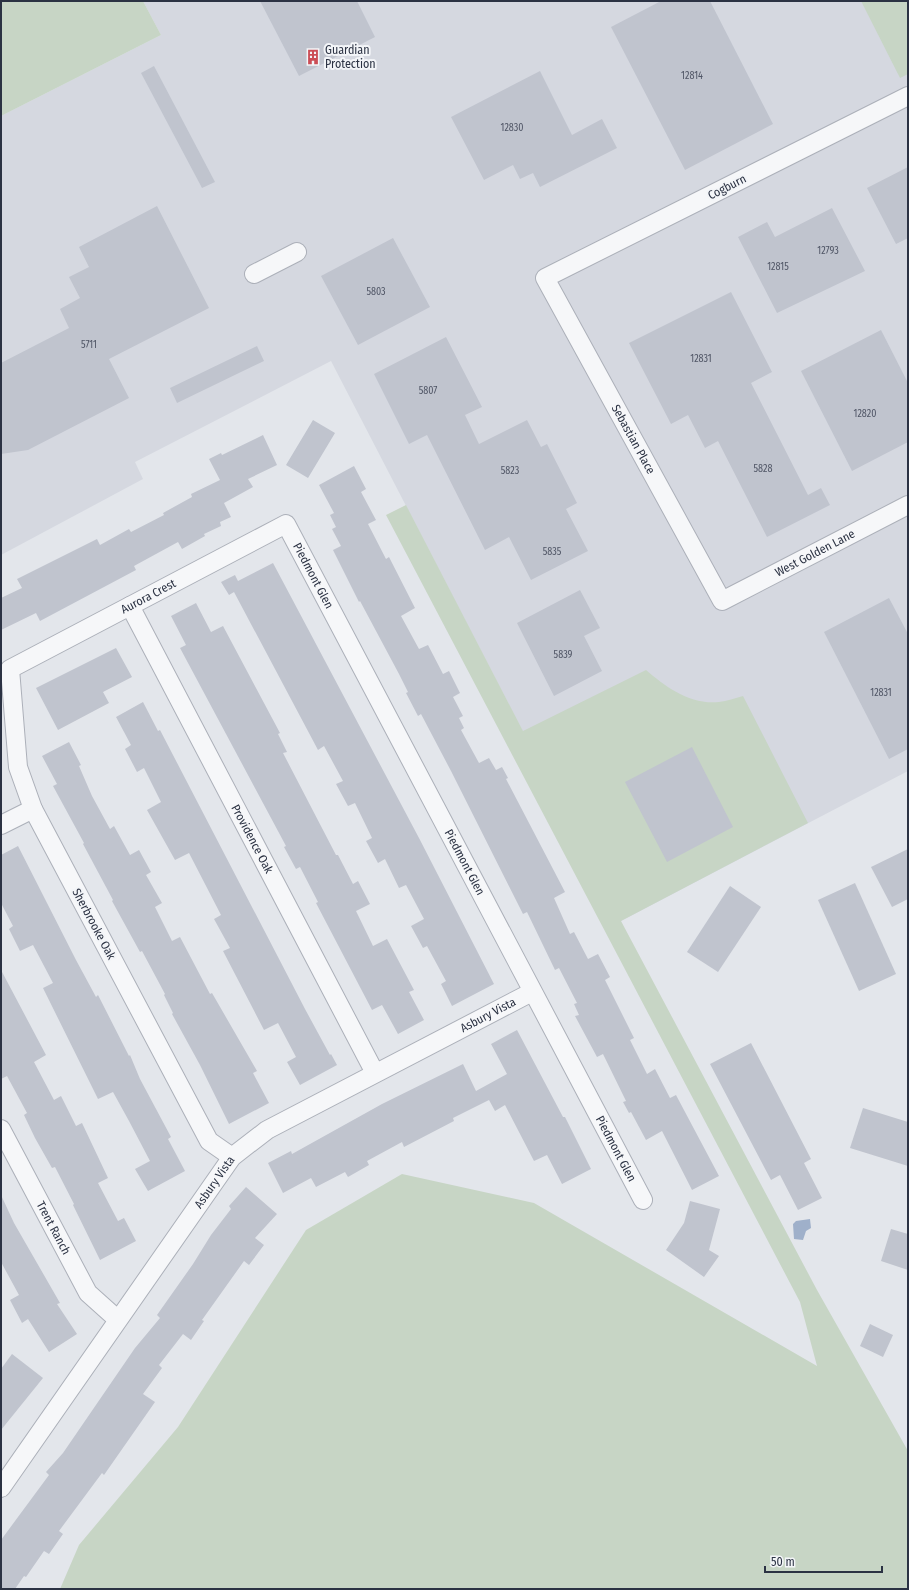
<svg xmlns="http://www.w3.org/2000/svg" width="909" height="1590" viewBox="0 0 909 1590" font-family="'Fira Sans Condensed',sans-serif">
<rect width="100%" height="100%" fill="#e3e6eb"/>
<polygon fill="#d5d8e0" points="143,1 908,1 908,771 621,921 331,361 135,462 143,479 1,555 1,116 161,35"/>
<g fill="#c7d5c5">
<polygon points="1,1 143,1 161,35 1,116"/>
<polygon points="861,1 908,1 908,74 900,78"/>
<path d="M406,505L523,731L646,670C666,687 690,705 719,702C727,701 735,698 743,696L808,823L621,921L817,1290L908,1451V1589H60L79,1545L178,1427L306,1230L402,1174L534,1203L817,1366L800,1302L386,515Z"/>
</g>
<polygon fill="#9fb0ca" points="810,1219 811,1228 806,1231 803,1240 794,1239 793,1224 796,1221"/>
<g fill="#c0c4ce">
<polygon points="260,1 357,1 375,37 299,76"/>
<polygon points="661,1 710,1 773,124 685,170 611,27"/>
<polygon points="154,66 215,182 202,188 141,73"/>
<polygon points="540,71 572,135 602,119 617,148 540,187 533,173 520,179 513,165 484,180 451,117"/>
<polygon points="908,167 908,238 896,244 867,188"/>
<polygon points="157,206 209,308 109,359 129,398 28,450 1,454 1,363 69,328 60,309 80,298 69,277 89,267 79,247"/>
<polygon points="832,208 865,271 777,313 738,237 767,222 775,237"/>
<polygon points="393,238 430,307 358,345 321,276"/>
<polygon points="731,292 772,372 751,383 808,495 821,488 830,505 767,537 718,441 705,448 688,415 671,424 629,343"/>
<polygon points="881,330 908,383 908,442 852,471 801,371"/>
<polygon points="446,337 482,407 465,415 479,444 527,420 541,447 547,444 577,503 566,509 588,551 531,580 509,537 485,550 427,435 409,444 374,374"/>
<polygon points="257,346 264,361 177,403 170,388"/>
<polygon points="313,420 335,433 308,478 286,465"/>
<polygon points="263,435 277,465 248,479 253,487 224,503 231,517 220,522 221,526 204,534 205,536 182,549 178,542 134,566 136,570 40,621 36,613 1,630 1,598 22,588 17,579 97,539 100,545 129,529 131,532 164,515 163,513 192,497 191,494 220,480 209,459 221,453 222,455"/>
<polygon points="354,466 366,489 361,492 376,520 368,524 386,559 389,557 415,608 401,616 419,649 428,645 443,674 449,671 460,693 453,697 463,716 459,718 464,728 461,730 479,763 489,758 496,770 502,767 508,778 506,779 565,892 554,898 570,934 574,932 588,959 598,954 610,977 605,980 634,1038 630,1040 647,1074 655,1069 670,1098 676,1095 719,1176 692,1190 662,1131 646,1140 631,1112 629,1113 623,1102 626,1101 603,1054 597,1057 575,1016 579,1015 574,1004 577,1003 559,968 555,970 527,912 523,914 451,771 421,714 418,716 406,693 408,692 399,674 360,601 359,602 333,550 341,546 332,529 336,527 330,515 334,513 319,485"/>
<polygon points="273,563 419,838 494,984 452,1006 441,984 446,981 427,946 423,948 411,926 424,919 406,885 399,888 385,859 378,863 366,841 372,838 355,803 348,806 336,784 343,781 324,746 318,750 234,592 229,595 221,582 235,575 238,581"/>
<polygon points="580,590 600,628 584,636 602,671 554,696 517,623"/>
<polygon points="889,598 908,634 908,749 889,759 824,632"/>
<polygon points="196,603 211,632 223,626 280,733 278,734 287,752 283,753 336,855 338,855 353,884 358,881 370,904 356,911 373,946 387,939 414,990 409,992 424,1020 398,1034 382,1005 372,1010 316,903 318,902 300,867 296,869 284,847 286,846 180,648 186,645 171,616"/>
<polygon points="116,648 132,677 103,692 109,703 58,730 36,688"/>
<polygon points="143,702 158,731 160,730 305,1009 330,1055 331,1054 337,1065 300,1085 287,1062 296,1057 278,1023 264,1030 223,951 230,948 214,919 221,915 189,853 175,860 147,810 161,802 144,768 137,772 125,749 131,745 116,717"/>
<polygon points="69,742 81,765 79,766 92,796 110,829 114,826 130,855 139,850 151,872 146,875 162,903 155,907 172,941 180,937 210,994 212,993 257,1071 253,1073 269,1103 229,1124 200,1065 172,1014 173,1013 164,995 165,994 142,951 140,952 112,901 113,900 83,844 84,843 53,786 57,784 42,756"/>
<polygon points="692,747 733,827 667,862 625,782"/>
<polygon points="18,846 76,960 96,997 98,995 129,1056 130,1055 140,1079 171,1137 168,1139 185,1171 148,1191 135,1169 150,1161 129,1121 113,1092 98,1099 43,988 53,983 33,945 20,951 9,929 13,926 1,903 1,855"/>
<polygon points="908,849 908,899 892,907 871,867"/>
<polygon points="855,883 896,974 859,991 818,900"/>
<polygon points="730,886 761,907 718,972 687,952"/>
<polygon points="1,970 46,1055 34,1062 54,1100 61,1096 76,1126 82,1123 108,1178 98,1183 118,1221 124,1218 136,1241 100,1260 73,1205 74,1204 55,1167 52,1168 35,1138 24,1115 27,1113 7,1076 1,1079"/>
<polygon points="517,1030 563,1117 565,1117 591,1169 562,1184 547,1155 534,1161 505,1105 495,1111 489,1100 453,1118 454,1121 404,1147 402,1142 367,1161 369,1165 348,1177 345,1172 316,1187 311,1178 283,1193 268,1163 291,1151 292,1154 382,1104 463,1064 476,1091 507,1074 491,1044"/>
<polygon points="751,1043 811,1159 804,1163 822,1198 798,1210 780,1175 771,1180 710,1064"/>
<polygon points="863,1108 908,1122 908,1166 850,1148"/>
<polygon points="246,1187 277,1214 255,1238 264,1245 249,1265 244,1261 202,1320 204,1321 191,1340 183,1334 159,1365 162,1368 143,1394 155,1402 104,1475 102,1473 59,1531 63,1534 49,1554 44,1551 26,1577 24,1576 15,1589 1,1589 1,1540 49,1475 46,1472 63,1453 135,1348 160,1318 157,1315 193,1264 211,1235 231,1209 229,1206"/>
<polygon points="1,1195 14,1223 60,1303 57,1304 77,1334 49,1352 28,1319 22,1323 10,1300 19,1295 1,1262"/>
<polygon points="690,1201 720,1209 709,1250 719,1256 704,1277 666,1250 684,1223"/>
<polygon points="891,1229 908,1234 908,1270 881,1261"/>
<polygon points="870,1324 893,1335 883,1357 860,1346"/>
<polygon points="12,1354 43,1378 1,1430 1,1369"/>
</g>
<g fill="none" stroke-linecap="round" stroke-linejoin="round">
<defs>
<g id="street">
<path id="s1" d="M908,96L545,278L722,601L908,505"/>
<polyline points="254,274 297,252"/>
<path id="s2" d="M130,606L375,1073"/>
<polyline points="1,825 33,809"/>
<path id="s3" d="M1,1129L88,1293L117,1319"/>
<path id="s4" d="M232,1157L209,1141L33,809L18,767L10,669L286,524L643,1200"/>
<path id="s5" d="M1,1488L232,1157L267,1130L532,992"/>
</g>
</defs>
<use href="#street" stroke="#acb0b9" stroke-width="20"/>
<use href="#street" stroke="#f6f7f9" stroke-width="18"/>
</g>
<defs>
<symbol id="building-bare" viewBox="-9 -9 18 18"><path d="M-4-6H4V6H1V3H-1V6H-4ZM-2.5-4.3h1.7v1.8h-1.7ZM.8-4.3h1.7v1.8H.8ZM-2.5-1h1.7V.8h-1.7ZM.8-1h1.7V.8H.8Z" fill="#cb4d55" stroke="#f3f5f8" stroke-width="2.5" paint-order="stroke"/></symbol>
</defs>
<g fill-rule="evenodd">
<use href="#building-bare" x="302" y="46" width="22" height="22"/>
</g>
<g text-anchor="middle" stroke-width="4" stroke-linejoin="round" paint-order="stroke">
<g font-size="10" fill="#505666">
<text x="692" y="79">12814</text>
<text x="512" y="131">12830</text>
<text x="828" y="254">12793</text>
<text x="778" y="270">12815</text>
<text x="376" y="295">5803</text>
<text x="89" y="348">5711</text>
<text x="701" y="362">12831</text>
<text x="428" y="394">5807</text>
<text x="865" y="417">12820</text>
<text x="763" y="472">5828</text>
<text x="510" y="474">5823</text>
<text x="552" y="555">5835</text>
<text x="563" y="658">5839</text>
<text x="881" y="696">12831</text>
</g>
<g font-size="12" fill="#2b3243" stroke="#f3f5f8" text-anchor="start">
<text x="325" y="54">Guardian<tspan x="325" dy="14">Protection</tspan></text>
</g>
<g font-size="12" fill="#2b3243" stroke="#f3f5f8">
<text transform="translate(727 187) rotate(-27)" y="4">Cogburn</text>
<text dy="4" stroke="none"><textPath href="#s1" startOffset="590">Sebastian Place</textPath></text>
<text dy="4" stroke="none"><textPath href="#s1" startOffset="879">West Golden Lane</textPath></text>
<text dy="4" stroke="none"><textPath href="#s4" startOffset="917">Piedmont Glen</textPath></text>
<text dy="4" stroke="none"><textPath href="#s4" startOffset="703">Aurora Crest</textPath></text>
<text dy="4" stroke="none"><textPath href="#s2" startOffset="263">Providence Oak</textPath></text>
<text dy="4" stroke="none"><textPath href="#s4" startOffset="1241">Piedmont Glen</textPath></text>
<text transform="translate(94 924) rotate(62)" y="4">Sherbrooke Oak</text>
<text dy="4" stroke="none"><textPath href="#s5" startOffset="697">Asbury Vista</textPath></text>
<text dy="4" stroke="none"><textPath href="#s4" startOffset="1565">Piedmont Glen</textPath></text>
<text dy="4" stroke="none"><textPath href="#s5" startOffset="373">Asbury Vista</textPath></text>
<text dy="4" stroke="none"><textPath href="#s3" startOffset="112">Trent Ranch</textPath></text>
</g>
</g>
<rect width="909" height="1590" fill="none" stroke="#2b3243" stroke-width="4"/>
<path d="M765 1566v6h117v-6" fill="none" stroke="#2b3243" stroke-width="2"/>
<text x="771" y="1566" font-size="12" fill="#2b3243" stroke="#f3f5f8" stroke-width="3" paint-order="stroke">50 m</text>
</svg>
